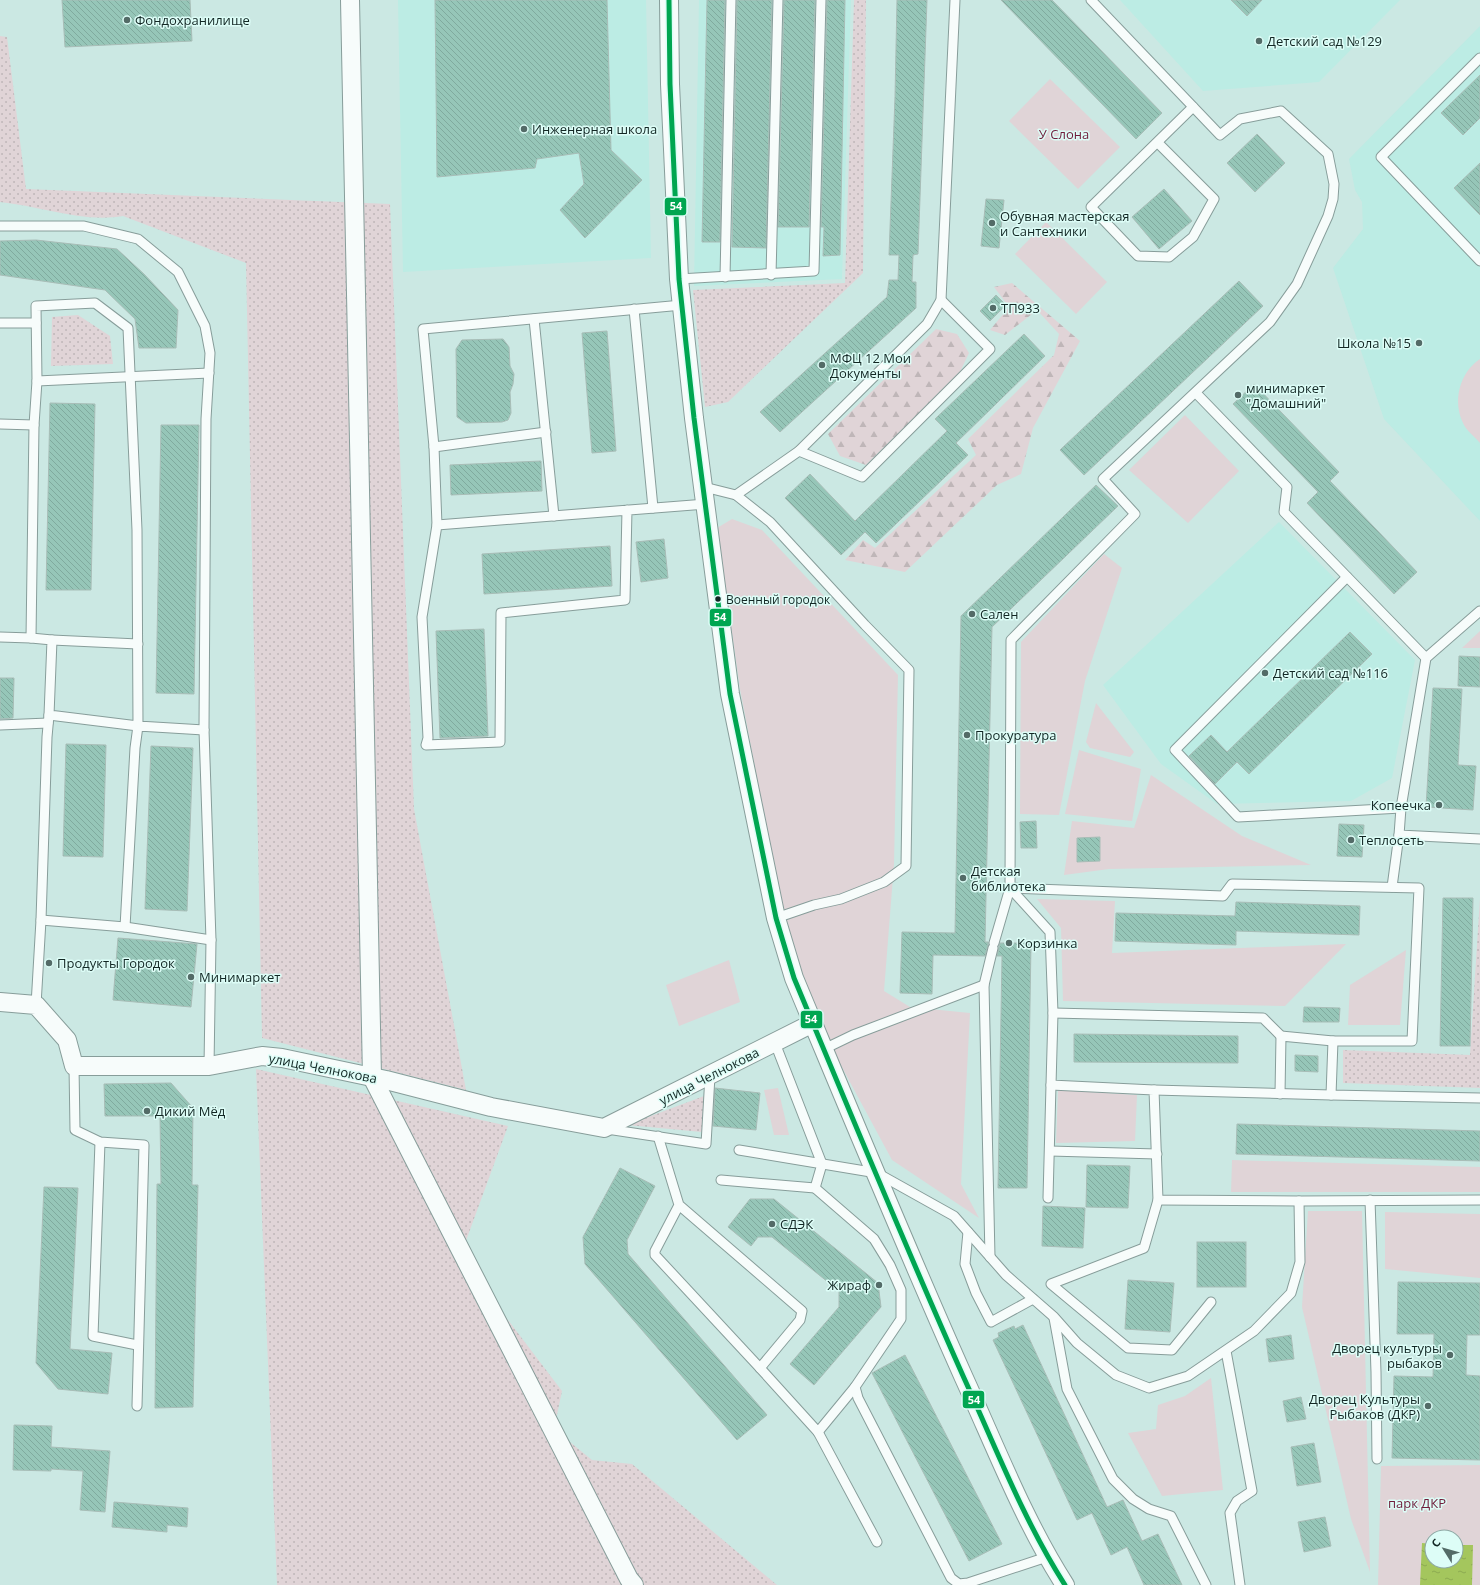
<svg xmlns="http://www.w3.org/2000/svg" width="1480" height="1585" viewBox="0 0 1480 1585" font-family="'Open Sans',sans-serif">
<defs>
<pattern id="grass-dots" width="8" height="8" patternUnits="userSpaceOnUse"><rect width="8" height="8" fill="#e0d4d7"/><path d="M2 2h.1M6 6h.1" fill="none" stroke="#bfb6b8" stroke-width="1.8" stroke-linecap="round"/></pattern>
<pattern id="forest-firs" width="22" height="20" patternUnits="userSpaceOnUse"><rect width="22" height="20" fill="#e0d4d7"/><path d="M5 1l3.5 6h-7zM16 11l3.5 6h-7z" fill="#bfb6b8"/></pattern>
<pattern id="water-ripples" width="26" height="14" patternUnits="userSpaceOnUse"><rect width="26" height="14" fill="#a4c65d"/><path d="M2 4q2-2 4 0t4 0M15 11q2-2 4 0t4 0" fill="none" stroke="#8caa51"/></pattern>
<pattern id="building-back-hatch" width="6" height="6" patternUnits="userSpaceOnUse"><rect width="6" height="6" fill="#96c6b8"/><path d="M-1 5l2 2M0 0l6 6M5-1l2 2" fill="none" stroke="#80aa9e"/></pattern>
</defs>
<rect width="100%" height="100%" fill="#cbe8e3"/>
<g fill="#bcece4">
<polygon points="398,0 646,0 651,258 403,272"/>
<polygon points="699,0 851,0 842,279 694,286"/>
<polygon points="1120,0 1400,0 1319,82 1203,91"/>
<polygon points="1480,26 1480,521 1384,419 1333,268 1363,229 1362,202 1355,190 1349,159"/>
<polygon points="1279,522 1415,660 1392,778 1351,801 1217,804 1161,764 1103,685"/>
</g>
<g fill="url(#grass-dots)">
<polygon points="854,0 866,0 863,273 728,402 705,407 693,290 845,283"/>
<path d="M0,36L7,37L26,189L390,204L414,809L466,1090L262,1038L246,263L123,216C83,223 40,206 0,202Z"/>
<polygon points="78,315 110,336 113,364 51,366 52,317"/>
<polygon points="1480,898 1480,1088 1343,1083 1343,1050 1470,1055"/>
<polygon points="256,1069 508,1126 460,1257 562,1391 554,1429 592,1460 632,1464 777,1585 277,1585"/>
<polygon points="704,1096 702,1132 627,1125"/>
</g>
<g fill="url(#forest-firs)">
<polygon points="1012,283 1080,341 1033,428 1021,474 997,485 905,572 845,560 863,540 875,548 976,455 968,439 1054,355 1059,334 1037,310 1005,335 990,330 1009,307 994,287"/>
<polygon points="936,329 957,334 969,353 959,374 866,465 840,456 828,434"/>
</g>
<g fill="#e0d4d7" fill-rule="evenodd">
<polygon points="1050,79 1120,147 1078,189 1009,121"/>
<polygon points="1046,222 1107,282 1076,314 1015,254"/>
<path d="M1480,359V443C1475,437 1467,431 1464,425C1452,402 1459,373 1480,359Z"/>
<polygon points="1185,415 1239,471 1188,523 1129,470"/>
<polygon points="732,519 762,530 898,675 894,864 884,991 910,1007 970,1013 961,1184 979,1218 892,1160 824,1034 787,935 740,689 717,528"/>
<polygon points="1104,554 1122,568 1085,681 1059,815 1020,814 1021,642"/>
<polygon points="1480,631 1480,648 1462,648"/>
<polygon points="1096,703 1134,752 1130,757 1090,748 1086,742"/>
<polygon points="1079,750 1141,769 1132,821 1065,814"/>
<polygon points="1151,775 1242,836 1311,865 1109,869 1064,875 1072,821 1134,828"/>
<polygon points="1037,899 1115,901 1112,953 1346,944 1285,1006 1063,1001 1061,928"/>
<polygon points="1406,950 1400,1025 1348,1025 1350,985"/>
<polygon points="729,960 740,1002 679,1026 666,985"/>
<polygon points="778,1088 789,1135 774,1135 764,1090"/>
<polygon points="1058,1090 1137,1095 1135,1141 1056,1143"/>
<polygon points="1232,1160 1480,1167 1480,1192 1231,1192"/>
<polygon points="1308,1211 1362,1211 1370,1572 1351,1519 1302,1307"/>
<polygon points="1385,1212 1480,1214 1480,1278 1385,1269"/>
<polygon points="1211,1378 1223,1490 1162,1496 1128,1433 1156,1429 1158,1405 1185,1396"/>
<path d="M1480,1465V1585H1378L1381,1466ZM1432,1537H1456V1561H1432Z"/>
</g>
<polygon fill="url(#water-ripples)" points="1422,1543 1432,1544 1432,1561 1456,1561 1456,1545 1473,1545 1472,1585 1420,1585"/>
<g fill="url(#building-back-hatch)" stroke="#a8bdb7">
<polygon points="62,0 190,0 192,41 65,47"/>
<polygon points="435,0 607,0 611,150 642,180 585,238 560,210 584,184 579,153 537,159 535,168 437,177"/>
<polygon points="707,0 725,0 720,242 702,242"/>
<polygon points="737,0 772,0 766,248 732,247"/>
<polygon points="784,0 815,0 809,227 778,227"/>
<polygon points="827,0 845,0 840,255 823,256 824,227 821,227"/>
<polygon points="897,0 927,0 918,254 913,255 912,282 916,282 916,308 780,432 760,412 887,297 889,280 898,280 899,255 889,255 895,97"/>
<polygon points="1001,0 1052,0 1162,113 1136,139"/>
<polygon points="1231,0 1262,0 1247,16"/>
<polygon points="1480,75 1480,118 1463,135 1441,113"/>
<polygon points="1257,134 1285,163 1255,192 1227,163"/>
<polygon points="1480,163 1480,215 1454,188"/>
<polygon points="1164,189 1192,221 1159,249 1132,217"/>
<polygon points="986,199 1004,200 999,248 981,246"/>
<polygon points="36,240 117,249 144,274 178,310 176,348 139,348 135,319 105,290 0,275 0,241"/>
<polygon points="1239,281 1263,306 1084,475 1060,450"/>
<polygon points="996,295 1006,305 990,321 980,311"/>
<polygon points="607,331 616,451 592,453 582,333"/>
<polygon points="1024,334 1045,356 956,443 968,455 876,543 865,532 841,555 785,498 810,474 855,521 947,431 935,419"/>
<polygon points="503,339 509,347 510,366 514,374 513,384 510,392 511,413 508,420 502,422 466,423 457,417 456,349 462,340"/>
<polygon points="1254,384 1339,472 1330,481 1417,572 1394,594 1307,503 1318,492 1233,404"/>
<polygon points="50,403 95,404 91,590 46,590"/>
<polygon points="161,425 199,425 194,694 156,693"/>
<polygon points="541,461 542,491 451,495 450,465"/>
<polygon points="1096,485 1118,506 992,627 985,942 988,942 988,945 985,956 933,955 932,994 900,993 902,932 955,933 961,616"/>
<polygon points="664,539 668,578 641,582 636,542"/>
<polygon points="610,546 612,586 484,594 482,554"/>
<polygon points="484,629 488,736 440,738 436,631"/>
<polygon points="1350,632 1372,654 1249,774 1237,762 1215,784 1189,756 1211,735 1227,752"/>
<polygon points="1459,656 1480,657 1480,687 1458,686"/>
<polygon points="0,678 14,678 13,718 0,719"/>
<polygon points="1433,688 1462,689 1458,765 1476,766 1473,810 1426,807"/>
<polygon points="66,744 106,745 103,857 63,856"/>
<polygon points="151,746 193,748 187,911 145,909"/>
<polygon points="1036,821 1037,848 1021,848 1020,822"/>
<polygon points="1339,824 1364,825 1362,857 1337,856"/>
<polygon points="1100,837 1100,861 1077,862 1077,838"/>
<polygon points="1443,898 1473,898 1470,1046 1440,1046"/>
<polygon points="1236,902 1360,906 1359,935 1236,931 1236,945 1115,941 1116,913 1235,916"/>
<polygon points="118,938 197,944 191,1007 113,1000"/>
<polygon points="1000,943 1031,943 1027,1188 998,1188 1002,956 997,956"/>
<polygon points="1304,1007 1340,1008 1339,1022 1303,1022"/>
<polygon points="1074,1034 1238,1036 1238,1063 1074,1062"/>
<polygon points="1295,1055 1318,1056 1318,1072 1295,1071"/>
<polygon points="171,1083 193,1108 192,1185 198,1185 193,1407 155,1408 157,1184 161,1184 160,1116 105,1116 104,1084"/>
<polygon points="715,1088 760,1093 756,1130 713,1126"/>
<polygon points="1237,1124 1480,1131 1480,1161 1236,1154"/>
<polygon points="1087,1165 1130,1166 1128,1208 1086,1207"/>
<polygon points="620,1168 655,1186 627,1240 628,1254 767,1415 737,1440 585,1264 583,1237"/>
<polygon points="44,1187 78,1188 70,1349 112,1353 108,1394 58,1389 36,1363"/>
<polygon points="750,1199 774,1199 878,1283 881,1307 814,1385 790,1364 839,1307 839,1291 772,1237 758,1237 751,1246 728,1227"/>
<polygon points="1043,1206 1085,1208 1083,1248 1042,1246"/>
<rect x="1197" y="1242" width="49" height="45"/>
<polygon points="1128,1280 1174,1283 1170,1332 1125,1329"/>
<polygon points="1398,1282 1480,1283 1480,1335 1467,1335 1466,1375 1480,1376 1480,1460 1392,1458 1394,1376 1433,1377 1434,1334 1397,1334"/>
<polygon points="1023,1325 1107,1507 1123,1500 1142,1541 1158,1534 1182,1585 1144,1585 1127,1547 1111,1555 1092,1513 1077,1520 993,1340 999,1337 998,1333 1014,1326 1015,1329"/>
<polygon points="1291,1335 1294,1359 1269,1362 1266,1339"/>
<polygon points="905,1355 1002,1544 969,1561 872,1373"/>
<polygon points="1301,1397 1306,1419 1287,1422 1283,1401"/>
<polygon points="14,1425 52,1426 51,1447 110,1451 105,1512 80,1510 83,1471 51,1469 51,1471 13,1470"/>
<polygon points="1314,1443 1321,1482 1297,1486 1291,1447"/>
<polygon points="114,1502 188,1508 187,1527 167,1525 167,1532 112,1527"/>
<polygon points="1325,1517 1331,1546 1304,1552 1298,1522"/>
</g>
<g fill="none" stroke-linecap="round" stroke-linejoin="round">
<defs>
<g id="lane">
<polyline points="1091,0 1220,135 1240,119 1281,111 1328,154 1334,184 1333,199 1328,216 1297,284 1270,322 1103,479 1135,514 1011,640 1010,888 1050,932 1053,1013 1051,1085 1154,1090 1158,1200 1299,1201 1480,1200"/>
<polyline points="1480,58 1381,157 1480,261"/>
<polyline points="1158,143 1214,199 1193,237 1169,257 1138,256 1091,207 1193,107"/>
<polyline points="0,226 84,226 138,239 178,272 205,326 210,353 206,419 204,730 211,940 209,1066"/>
<polyline points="771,275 778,0"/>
<polyline points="725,277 731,0"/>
<polyline points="679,279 814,271 821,0"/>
<polyline points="634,309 653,508"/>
<polyline points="534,319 554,516"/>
<polyline points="0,323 36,323"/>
<polyline points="37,381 209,373"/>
<polyline points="1196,393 1287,487 1284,512 1426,658"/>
<polyline points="0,424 34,425"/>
<polyline points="434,447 546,432"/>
<polyline points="799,451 862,477 990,349 941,300"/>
<polyline points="704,487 736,495 770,522 865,625 909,670 906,866 884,882 841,899 814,905 776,918"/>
<polyline points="736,495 799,451 927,324 941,300 955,0"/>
<polyline points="627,510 625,600 501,613 500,742 426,745 428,738 422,617 437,525 706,504"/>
<polyline points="437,525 434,447 423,329 682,305"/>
<polyline points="1347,577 1175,750 1238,817 1401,808"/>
<polyline points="1480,611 1426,658 1401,808 1399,835 1480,839"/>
<polyline points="0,637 31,638"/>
<polyline points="52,640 138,644"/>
<polyline points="0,725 48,723"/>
<polyline points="1392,887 1399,835"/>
<polyline points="41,920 125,927 211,940"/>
<polyline points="125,927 135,748 138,726 49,715 52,640 31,638 34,425 37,381 36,306 95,303 128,328 137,530 138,726 204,730"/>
<polyline points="994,943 1010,888 1223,896 1232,884 1419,888 1412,1041 1333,1041 1331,1095 1480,1098"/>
<polyline points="36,1005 41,920 47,737 49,715"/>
<polyline points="1053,1013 1263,1018 1281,1036"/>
<polyline points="824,1049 853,1035 984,985"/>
<polyline points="74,1066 75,1130 100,1142 144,1145 137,1406"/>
<polyline points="1154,1090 1331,1095"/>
<polyline points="1280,1094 1281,1036 1333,1041"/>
<polyline points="607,1129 706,1144 710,1076"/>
<polyline points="658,1136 679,1205 802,1311 800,1320 760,1368 655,1255 655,1251 679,1205"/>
<polyline points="100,1142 93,1336 137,1345"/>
<polyline points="739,1150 877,1173 954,1216 1006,1275 1054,1317 1077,1343 1116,1375 1149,1388 1188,1376 1254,1331 1291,1293 1300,1262 1299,1201"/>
<polyline points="1050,1151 1157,1154"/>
<polyline points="721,1180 815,1188 822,1164 775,1043"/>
<polyline points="1048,1198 1051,1085"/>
<polyline points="1158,1200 1144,1248 1051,1284 1128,1348 1172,1350 1211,1302"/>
<polyline points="1370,1200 1376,1372 1377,1459"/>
<polyline points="968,1232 965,1264 976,1293 991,1322 1033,1299"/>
<polyline points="990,1257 984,985 993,948"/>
<polyline points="1054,1318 1067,1389 1113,1479 1133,1499 1149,1509 1171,1516 1206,1585"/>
<polyline points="1226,1351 1252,1491 1237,1501 1230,1513 1240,1585"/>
<polyline points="760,1368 818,1432 855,1387 901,1319 901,1290 890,1265 874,1239 815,1188"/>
<polyline points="855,1387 858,1398 951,1578 959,1584 968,1583 1047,1557"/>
<polyline points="818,1432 877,1542"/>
</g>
<g id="street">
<polyline points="350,0 372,1077 629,1579 634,1585"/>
<path d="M669,0L670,84L679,279L694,418L730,694L776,918L794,978C850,1112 905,1246 964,1378C996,1448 1024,1521 1065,1585"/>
<polyline points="0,1002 36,1005 67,1040 74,1066 209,1066 262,1056 282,1058 386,1080 491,1107 604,1128 813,1023"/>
</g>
</defs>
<use href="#lane" stroke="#879d9a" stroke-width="11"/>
<use href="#street" stroke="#879d9a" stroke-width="20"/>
<use href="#lane" stroke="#f7fcfb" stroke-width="9"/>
<use href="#street" stroke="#f7fcfb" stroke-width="18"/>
<defs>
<path id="bus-1" d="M669,0L670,84L679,279L694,418L730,694L776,918L794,978C850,1112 905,1246 964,1378C996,1448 1024,1521 1065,1585"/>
</defs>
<use href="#bus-1" stroke="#ddfdf7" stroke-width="8"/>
<use href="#bus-1" stroke="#00a651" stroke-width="5"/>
</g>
<g fill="#536b67" stroke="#ddfdf7" stroke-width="1.5">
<circle cx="127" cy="20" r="4"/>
<circle cx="1259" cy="41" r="4"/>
<circle cx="524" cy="129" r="4"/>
<circle cx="992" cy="223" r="4"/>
<circle cx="993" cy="308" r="4"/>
<circle cx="1419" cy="343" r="4"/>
<circle cx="822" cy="365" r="4"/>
<circle cx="1238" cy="395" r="4"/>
<circle cx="972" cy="614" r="4"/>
<circle cx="1265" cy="673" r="4"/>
<circle cx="967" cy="735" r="4"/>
<circle cx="1439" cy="805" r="4"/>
<circle cx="1351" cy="840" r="4"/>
<circle cx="963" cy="878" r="4"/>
<circle cx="1009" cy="943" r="4"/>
<circle cx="49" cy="963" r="4"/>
<circle cx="191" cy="977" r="4"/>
<circle cx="147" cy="1111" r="4"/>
<circle cx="772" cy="1224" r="4"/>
<circle cx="879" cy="1285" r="4"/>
<circle cx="1450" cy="1355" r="4"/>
<circle cx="1428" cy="1406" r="4"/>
</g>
<circle fill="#122724" stroke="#ddfdf7" stroke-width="1.5" cx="718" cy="599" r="3.5"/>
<g text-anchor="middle" stroke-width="3" stroke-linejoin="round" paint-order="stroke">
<g font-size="12" fill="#122724" stroke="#ddfdf7" text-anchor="start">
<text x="726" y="604">Военный городок</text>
</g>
<g font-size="13" fill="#122724" stroke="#ddfdf7" text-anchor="start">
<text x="135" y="25">Фондохранилище</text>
<text x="1267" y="46">Детский сад №129</text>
<text x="532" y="134">Инженерная школа</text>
<text x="1000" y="221">Обувная мастерская<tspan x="1000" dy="15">и Сантехники</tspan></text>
<text x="1001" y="313">ТП933</text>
<text x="1411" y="348" text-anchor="end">Школа №15</text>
<text x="830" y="363">МФЦ 12 Мои<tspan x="830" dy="15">Документы</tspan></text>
<text x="1246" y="393">минимаркет<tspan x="1246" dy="15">"Домашний"</tspan></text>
<text x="980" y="619">Сален</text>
<text x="1273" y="678">Детский сад №116</text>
<text x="975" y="740">Прокуратура</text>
<text x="1431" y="810" text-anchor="end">Копеечка</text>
<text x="1359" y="845">Теплосеть</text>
<text x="971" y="876">Детская<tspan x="971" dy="15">библиотека</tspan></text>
<text x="1017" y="948">Корзинка</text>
<text x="57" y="968">Продукты Городок</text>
<text x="199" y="982">Минимаркет</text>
<text x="155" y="1116">Дикий Мёд</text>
<text x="780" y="1229">СДЭК</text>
<text x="871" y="1290" text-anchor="end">Жираф</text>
<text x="1442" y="1353" text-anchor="end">Дворец культуры<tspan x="1442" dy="15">рыбаков</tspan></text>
<text x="1420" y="1404" text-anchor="end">Дворец Культуры<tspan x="1420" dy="15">Рыбаков (ДКР)</tspan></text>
</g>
<g font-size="13" fill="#701c3a" stroke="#ddfdf7">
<text x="1064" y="139">У Слона</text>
<text x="1417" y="1508">парк ДКР</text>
</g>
<g font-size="13" fill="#122724" stroke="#ddfdf7">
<text transform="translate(323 1068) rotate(11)" y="5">улица Челнокова</text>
<text transform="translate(709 1076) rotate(-27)" y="5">улица Челнокова</text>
</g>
</g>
<g stroke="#ddfdf7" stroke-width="1.5">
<rect x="664" y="197" width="23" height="19" rx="4" fill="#00a651"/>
<rect x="709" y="608" width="23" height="19" rx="4" fill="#00a651"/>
<rect x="800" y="1010" width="23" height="19" rx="4" fill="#00a651"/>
<rect x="962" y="1390" width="23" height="19" rx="4" fill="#00a651"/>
</g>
<g font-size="11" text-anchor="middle" font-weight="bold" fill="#fff">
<text x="676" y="210">54</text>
<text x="720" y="621">54</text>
<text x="811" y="1023">54</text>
<text x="974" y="1404">54</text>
</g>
<g transform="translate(1444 1549) rotate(307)"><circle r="19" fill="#ddfdf7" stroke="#8ca7a3"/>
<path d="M0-3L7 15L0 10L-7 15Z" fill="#536b67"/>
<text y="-6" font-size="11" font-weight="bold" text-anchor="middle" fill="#122724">С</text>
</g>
</svg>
